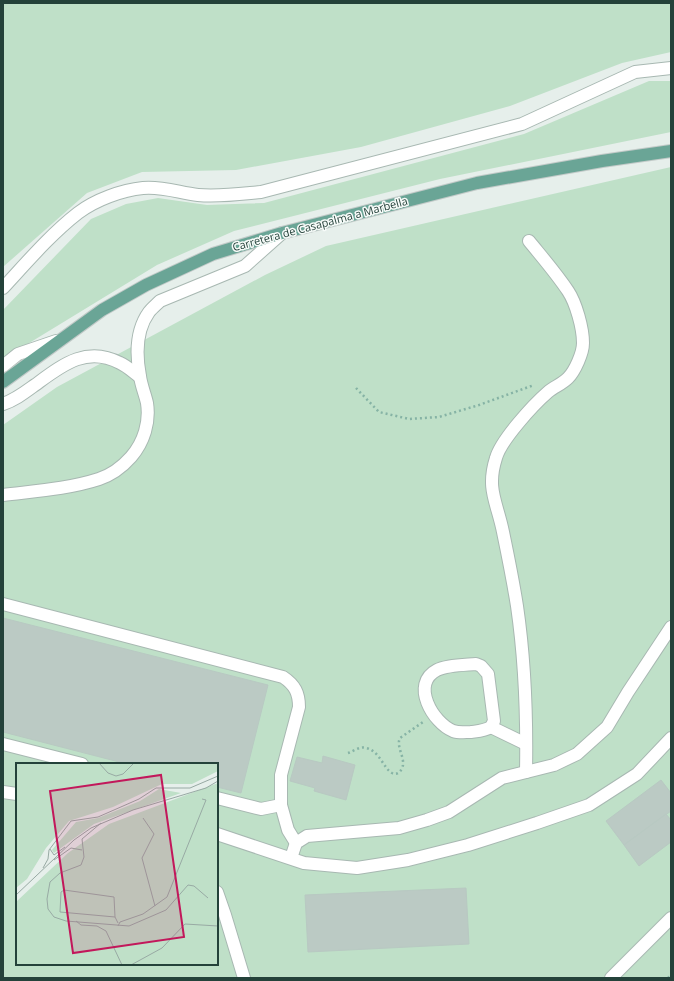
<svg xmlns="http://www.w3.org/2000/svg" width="674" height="981" viewBox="0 0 674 981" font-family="'Open Sans',sans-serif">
<rect width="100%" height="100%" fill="#e6efeb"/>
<g fill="#bfe0c8" fill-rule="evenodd">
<polygon points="3,3 671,3 671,52 622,63 510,106 361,147 236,170 142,172 87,193 3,267"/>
<polygon points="649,81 671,81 671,132 440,179 234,231 157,265 3,359 3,310 91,219 126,204 158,198 207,205 264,203 524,134"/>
<path d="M671,167V978H3V425L57,387L265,275L326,246ZM17,764H217V964H17Z"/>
</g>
<g fill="#bbcac4" stroke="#b8c9c2">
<polygon points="3,618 268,685 241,793 217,787 217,764 127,764 3,732"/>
<polygon points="323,756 355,765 346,800 314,791 315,788 290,781 297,757 322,763"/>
<polygon points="661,780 671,793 671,811 624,845 606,821"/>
<polygon points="666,814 671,820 671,842 639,866 624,845"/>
<polygon points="466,888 469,944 308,952 305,895"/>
</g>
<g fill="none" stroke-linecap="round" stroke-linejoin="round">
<defs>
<g id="minor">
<path d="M3,288C27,262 51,234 78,213C95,200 122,190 143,188C162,186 180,193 198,195C219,197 240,194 261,192L522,124L635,72L671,68"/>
<polyline points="3,366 18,354 56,341"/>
<path d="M3,404C15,400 24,393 35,385C61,366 86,345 120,363C127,366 133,372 140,377"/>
<path d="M3,495C35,491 68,489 99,479C111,475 123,466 131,457C144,442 150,422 147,403C145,394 141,385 140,376C136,355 136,330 149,312C152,308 156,305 160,301L245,266L282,233"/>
<path d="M3,604L283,677C295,685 299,693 299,707L281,775V805L288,830L296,843"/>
<path d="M476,664L481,666L488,674L494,721L491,727C484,731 479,731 471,732C465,732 459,733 453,731C433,723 410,684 437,670C447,665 464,665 476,664Z"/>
<polyline points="491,727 526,744"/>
<polyline points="3,744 82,764"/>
<path d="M526,772C527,717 525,661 517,606C513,581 508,556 503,532C497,502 486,489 496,458C501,440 533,405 548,392C554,387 562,384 568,378C575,371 583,353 583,343C583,328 576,303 568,291C556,273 542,257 529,241"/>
<polyline points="3,792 17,794"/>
<polyline points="217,798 261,809 281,805"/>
<polyline points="217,834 304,863 357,868 408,860 468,845 537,823 589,805 637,774 671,738"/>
<polyline points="291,858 296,843 307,836 399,828 427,820 449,812 502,778 554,765 577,754 607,727 628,692 671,627"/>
<polyline points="217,892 225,915 244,978"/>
<polyline points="611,978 671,918"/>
</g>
<polyline id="major" points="3,382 102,310 146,285 213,254 282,233 477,183 602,161 671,151"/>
</defs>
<use href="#minor" stroke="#a8b8b2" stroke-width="14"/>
<use href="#major" stroke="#c2cac8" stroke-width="14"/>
<g stroke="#86b3a5" stroke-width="2.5" stroke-dasharray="2 3" stroke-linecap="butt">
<polyline points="356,388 379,412 409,419 439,417 479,405 534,385"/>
<path d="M348,753C354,751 360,746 366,748C380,751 383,768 392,773C398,776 402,770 403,765C404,757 398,749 399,741L400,738L423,722"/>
<polyline points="668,978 671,975"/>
</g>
<use href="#minor" stroke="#fff" stroke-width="12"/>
<use href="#major" stroke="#6aa596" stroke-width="12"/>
</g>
<g text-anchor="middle" stroke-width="3" stroke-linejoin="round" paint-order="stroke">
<g font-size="11" fill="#24423a" stroke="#f7fbf9">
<text transform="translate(320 224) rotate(-15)" y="4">Carretera de Casapalma a Marbella</text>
</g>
</g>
<g transform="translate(16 763)">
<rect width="202" height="202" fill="#e6efeb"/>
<path d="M0,0H202V8L176,21H146L97,44L53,58L30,85L11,116L0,125ZM202,20V202H0V139L52,90L93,61ZM143,26L165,30L78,61L38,90L36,87L60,59L82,55L124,38Z" fill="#bfe0c8"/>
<path fill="none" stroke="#98aaa4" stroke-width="1" d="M83,0L92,10L100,13L107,11L118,0M127,55L138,71L126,95L139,143M85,60L66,76L68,94L65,102L44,110L34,119L31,136L32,146L38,154L50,158L113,163L150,147L172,122L178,123L192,135M34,86L38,92L49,84M38,97L55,85L66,87M27,105L32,96L33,87L55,58L82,54L123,36L140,25H174L202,13M0,132L58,77L75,65L117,47L190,25L202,18M99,154L44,149L45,129L48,127L98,134L99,154L102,160M60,158L65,162L81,163L90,168L106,202M102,163L104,159L127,151L151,134L190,37L186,36M115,202L146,185L169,161L202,163"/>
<path fill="#c2185b" fill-opacity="0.15" stroke="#c2185b" stroke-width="2" d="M145,12L168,174L57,190L34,28Z"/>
<rect width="202" height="202" fill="none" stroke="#24423a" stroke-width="2"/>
</g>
<rect width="674" height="981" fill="none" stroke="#24423a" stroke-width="8"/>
</svg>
